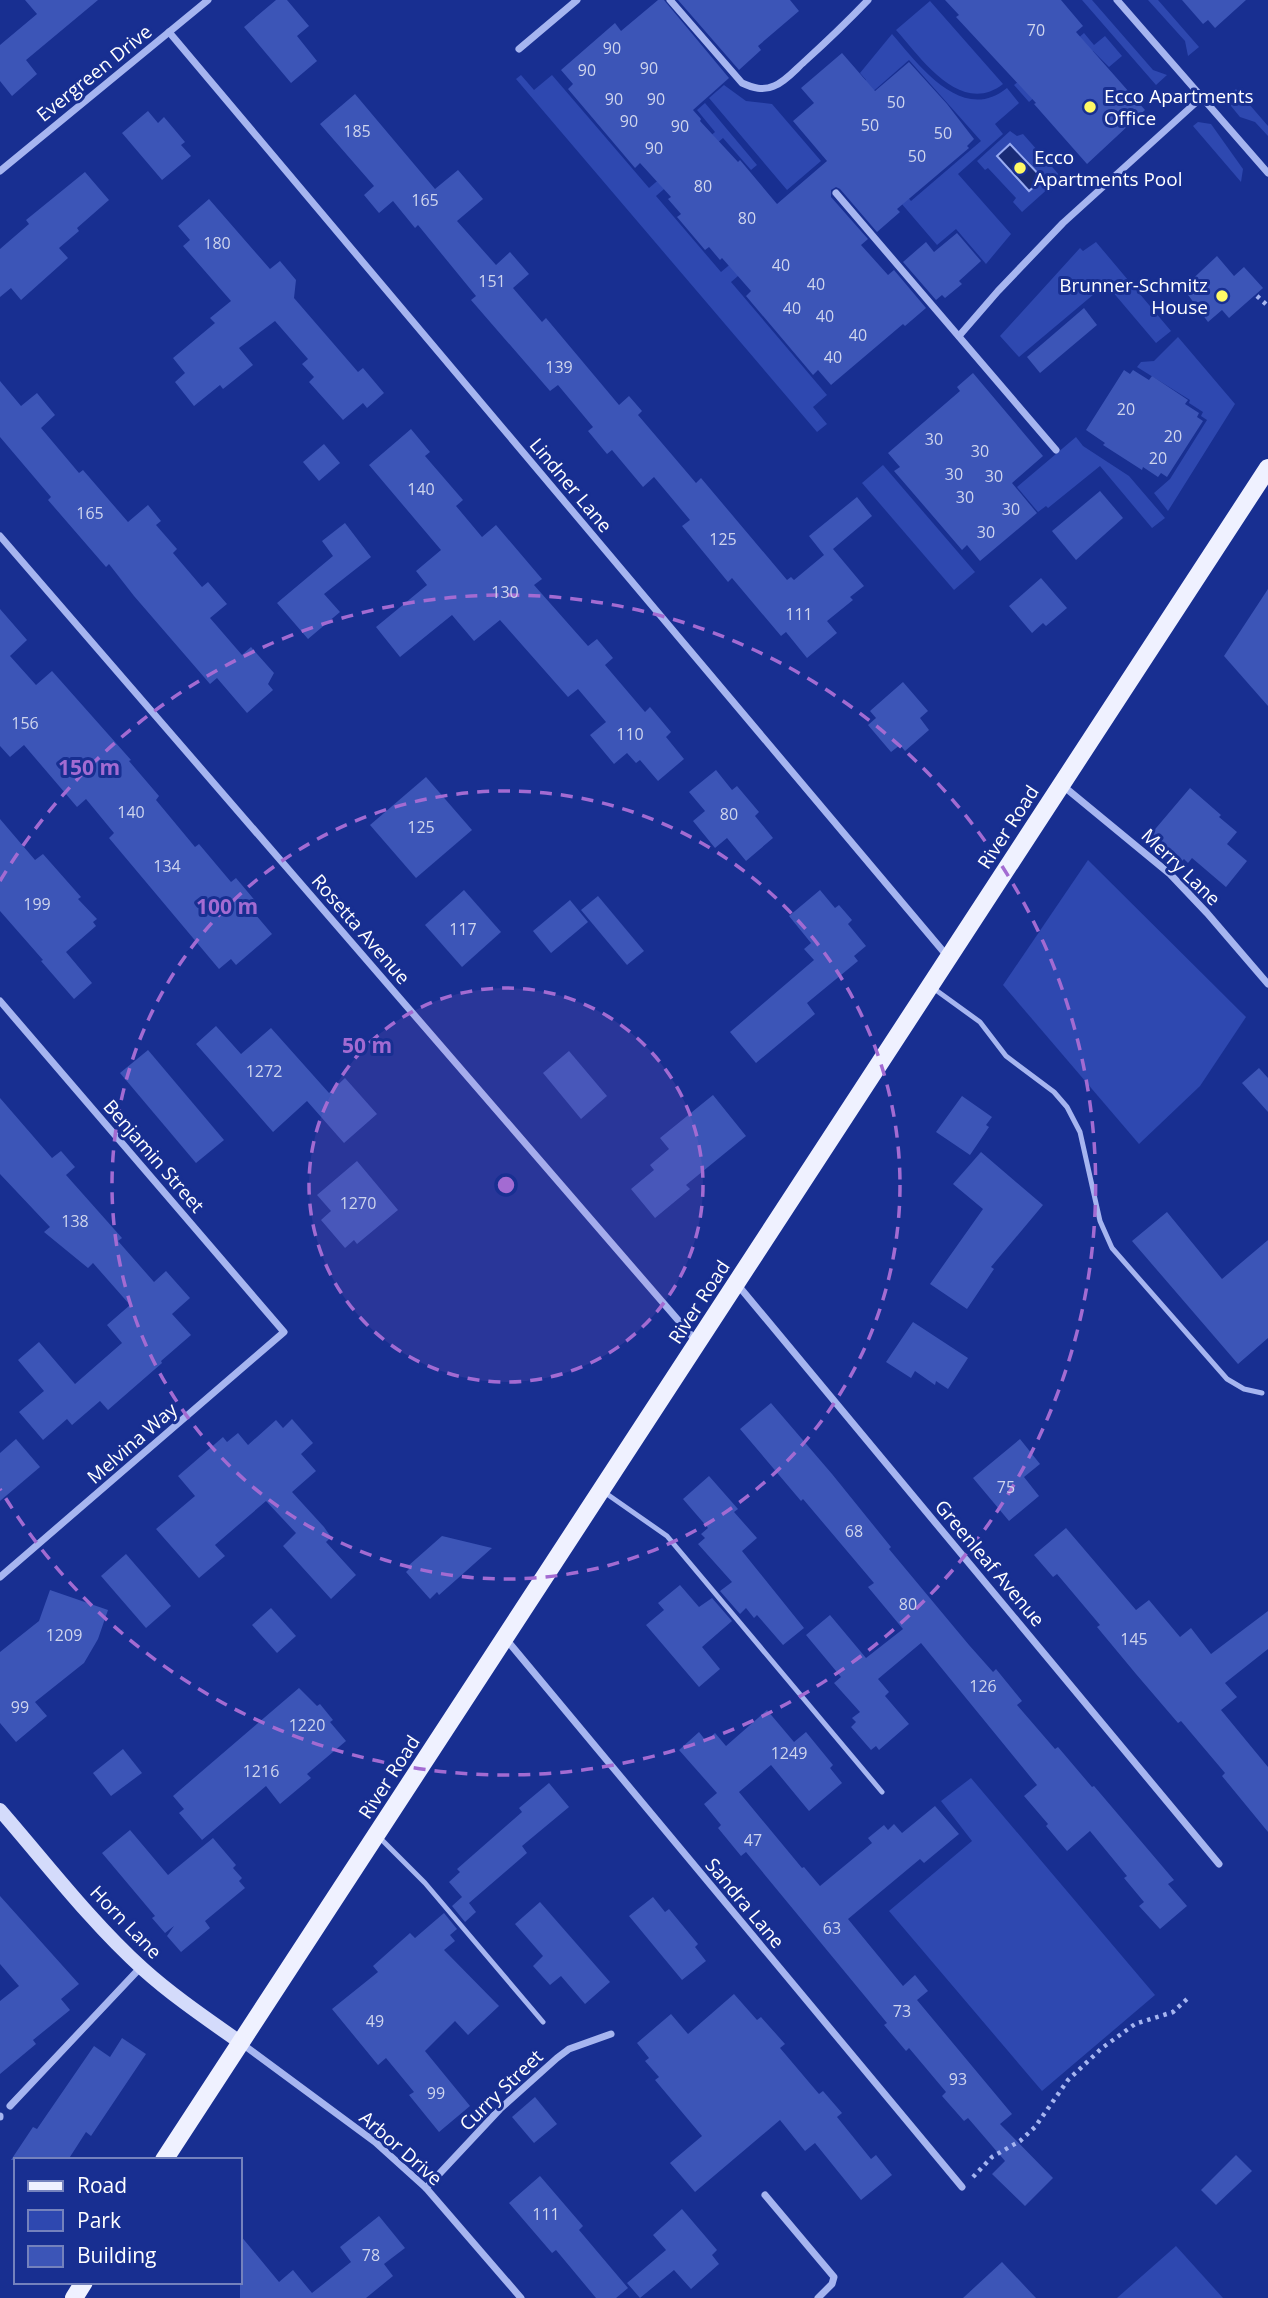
<svg xmlns="http://www.w3.org/2000/svg" width="1268" height="2298" viewBox="0 0 1268 2298" font-family="'Open Sans',sans-serif">
<rect width="100%" height="100%" fill="#182f91"/>
<g fill="#2e48b0">
<polygon points="1082,0 1092,0 1153,70 1167,75 1156,85"/>
<polygon points="1148,0 1158,0 1199,47 1188,56 1185,41"/>
<path d="M930,1L1003,84C961,117 921,58 896,30Z"/>
<polygon points="1084,33 1094,45 1105,36 1122,56 1109,67 1093,51 1072,65 1029,102 1014,85 1056,50 1060,54"/>
<path d="M892,34C918,64 962,125 1007,88L1019,103L995,124L1003,134L958,174L1011,234L986,264L956,229L937,245L871,168L878,163L911,201L981,141L909,60L869,95L853,91L866,80L860,73Z"/>
<polygon points="521,75 534,90 552,75 649,188 715,132 697,110 705,103 757,165 751,170 723,138 656,196 721,272 790,214 799,224 731,282 827,395 813,407 827,424 817,432 516,79"/>
<polygon points="724,85 746,101 772,104 821,161 787,190 709,98"/>
<polygon points="1236,89 1268,126 1268,136 1255,122 1240,117 1231,106 1231,93"/>
<polygon points="1198,122 1211,124 1243,169 1241,182 1193,126"/>
<polygon points="1010,131 1017,136 1023,134 1061,177 1022,212 1013,202 1016,198 988,168 985,170 977,161"/>
<polygon points="1096,242 1171,331 1156,343 1106,284 1019,357 1000,336 1080,248 1083,251"/>
<polygon points="1178,337 1235,404 1168,511 1154,493 1170,479 1207,420 1201,416 1203,412 1189,403 1190,400 1137,367 1141,362 1154,361"/>
<polygon points="1076,437 1083,446 1129,476 1165,518 1152,528 1100,466 1048,508 1046,506 1038,512 1017,487"/>
<polygon points="883,465 975,572 954,590 862,483"/>
<polygon points="1088,860 1246,1017 1200,1086 1139,1144 1003,985"/>
<polygon points="971,1778 1155,1995 1042,2091 889,1911 972,1841 941,1801"/>
<polygon points="1176,2246 1223,2298 1117,2298"/>
</g>
<polygon fill="#192b76" stroke="#99acf2" stroke-width="2" points="1010,144 1043,179 1029,191 997,156"/>
<g fill="#3c55b7">
<polygon points="25,0 98,0 26,60 37,74 12,96 0,81 0,45 37,14"/>
<polygon points="276,0 287,0 309,26 297,36 317,61 291,83 244,27"/>
<polygon points="658,0 664,0 729,78 693,110 701,119 700,121 738,162 740,160 777,204 827,161 793,121 814,103 801,88 842,53 875,91 909,62 947,104 974,139 967,146 969,148 897,209 900,212 877,232 840,189 836,187 831,190 831,197 868,239 861,245 888,275 894,270 926,308 905,326 903,324 831,385 818,370 813,375 746,296 751,291 722,258 720,260 709,247 705,250 677,217 681,214 668,199 671,197 640,163 635,168 568,89 573,84 561,70 615,23 621,31"/>
<polygon points="678,0 790,0 799,11 758,46 761,50 739,70"/>
<polygon points="945,0 1061,0 1083,26 1076,32 1145,110 1087,164 1034,104 1036,103 956,17 959,15"/>
<polygon points="1182,0 1246,0 1215,28 1208,20 1203,24"/>
<polygon points="355,94 435,189 458,170 483,199 457,221 496,265 510,252 529,274 513,288 542,322 546,318 619,405 629,396 642,411 638,415 696,483 701,478 787,580 791,577 794,580 824,555 809,536 857,497 872,516 833,549 864,586 850,597 853,600 827,621 837,633 807,658 786,632 781,636 732,578 728,582 682,526 690,520 654,477 643,487 612,450 607,454 588,431 593,427 558,385 550,391 471,300 476,296 418,225 415,228 393,201 379,213 364,195 374,186 320,124"/>
<polygon points="148,111 158,123 164,117 185,142 181,145 191,156 162,180 122,133"/>
<polygon points="85,172 109,200 77,228 79,231 59,248 68,258 21,300 11,288 0,297 0,249 29,224 26,220"/>
<polygon points="209,199 270,269 280,261 296,280 294,298 358,372 363,368 384,393 367,408 363,403 343,420 309,382 314,377 302,364 308,359 275,321 239,348 253,365 223,389 220,385 194,406 175,382 185,373 173,358 215,323 210,318 231,301 183,246 190,240 178,226"/>
<polygon points="957,233 981,261 959,281 962,284 945,298 942,295 936,300 903,262 926,242 934,252"/>
<polygon points="1217,256 1234,276 1244,267 1263,288 1229,318 1222,310 1208,322 1183,288"/>
<polygon points="1084,308 1097,325 1040,373 1027,357"/>
<polygon points="1124,370 1130,374 1133,370 1149,380 1152,376 1188,400 1185,404 1199,413 1197,417 1203,421 1167,477 1161,473 1158,477 1143,467 1142,470 1103,445 1105,443 1086,430"/>
<polygon points="973,373 1043,456 1012,483 1037,513 980,561 967,545 962,550 938,522 894,471 900,467 888,453 960,391 957,387"/>
<polygon points="0,381 21,406 37,393 55,415 41,428 79,473 83,470 128,522 148,505 161,521 156,525 177,549 173,553 202,587 208,582 227,604 210,618 242,655 251,647 274,673 268,684 273,690 247,713 217,678 210,684 134,596 109,564 106,567 48,500 51,497 0,437"/>
<polygon points="411,429 430,452 425,456 463,500 456,506 482,537 496,525 542,579 534,585 588,646 597,639 613,658 605,665 645,712 650,707 671,732 666,737 684,759 658,781 640,760 636,763 627,753 614,764 590,735 606,722 578,689 568,697 500,620 474,641 452,615 400,657 376,627 427,585 416,571 441,550 369,465"/>
<polygon points="324,444 340,463 319,481 303,462"/>
<polygon points="1100,491 1123,518 1076,560 1052,531"/>
<polygon points="345,523 371,557 324,594 340,612 308,639 277,603 333,556 322,541"/>
<polygon points="1041,578 1067,608 1046,626 1043,623 1032,633 1009,606"/>
<polygon points="1268,589 1268,706 1224,656"/>
<polygon points="0,609 27,640 10,656 36,685 52,671 131,760 129,761 159,796 156,800 195,847 199,844 231,882 236,878 257,903 250,908 272,934 236,965 231,959 219,969 109,838 114,833 86,799 77,807 24,745 10,757 0,746"/>
<polygon points="903,682 928,711 920,718 929,730 905,751 900,745 891,752 868,725 876,718 870,711"/>
<polygon points="716,770 732,790 737,786 759,812 755,816 773,838 746,861 727,838 715,848 693,821 705,811 689,792"/>
<polygon points="426,777 472,830 416,878 370,825"/>
<polygon points="1190,788 1221,815 1219,817 1237,832 1227,844 1247,861 1226,887 1192,858 1188,863 1184,859 1182,861 1151,834"/>
<polygon points="0,819 35,860 43,854 81,897 78,899 97,919 93,922 96,926 66,952 92,983 74,999 41,961 43,960 0,911"/>
<polygon points="464,890 501,932 462,967 425,925"/>
<polygon points="820,890 835,908 839,905 852,920 848,924 866,946 854,956 858,961 807,1003 815,1014 756,1063 730,1032 814,960 804,949 811,943 789,916"/>
<polygon points="598,896 644,951 627,965 581,910"/>
<polygon points="570,900 588,922 551,953 533,931"/>
<polygon points="216,1026 241,1054 271,1028 329,1093 345,1078 377,1114 344,1143 307,1101 273,1132 196,1044"/>
<polygon points="148,1050 224,1140 196,1163 120,1073"/>
<polygon points="569,1051 607,1096 581,1119 543,1073"/>
<polygon points="1259,1068 1268,1078 1268,1112 1242,1083"/>
<polygon points="713,1095 746,1136 686,1185 690,1189 655,1218 631,1189 654,1170 650,1165 669,1149 660,1138"/>
<polygon points="962,1096 992,1117 986,1125 989,1127 970,1155 936,1132"/>
<polygon points="0,1098 52,1158 61,1151 75,1167 66,1175 122,1238 118,1241 154,1282 166,1271 190,1298 172,1314 191,1335 161,1361 162,1363 108,1410 100,1401 72,1425 67,1419 43,1440 19,1412 44,1391 18,1360 39,1342 75,1384 122,1343 107,1325 130,1305 93,1263 88,1268 44,1232 50,1227 0,1174"/>
<polygon points="981,1152 1043,1205 991,1267 994,1269 967,1309 930,1284 983,1209 953,1184"/>
<polygon points="357,1161 398,1210 357,1244 354,1240 345,1248 321,1220 331,1211 317,1195"/>
<polygon points="1167,1212 1222,1279 1268,1240 1268,1338 1238,1364 1132,1241"/>
<polygon points="913,1322 968,1358 948,1389 936,1381 935,1385 915,1371 911,1378 886,1362"/>
<polygon points="771,1403 832,1474 891,1547 889,1549 969,1645 993,1672 996,1669 1022,1701 1017,1705 1055,1749 1058,1747 1092,1787 1094,1786 1174,1880 1168,1884 1187,1906 1160,1929 1139,1906 1144,1902 1124,1878 1127,1876 1090,1831 1067,1851 1046,1826 1048,1824 1024,1796 1037,1785 921,1643 878,1679 889,1692 885,1696 909,1724 879,1750 876,1746 871,1750 851,1727 856,1722 852,1718 860,1712 834,1683 841,1677 806,1635 830,1615 866,1658 903,1629 868,1587 874,1583 803,1499 801,1501 740,1429"/>
<polygon points="292,1419 313,1443 301,1454 316,1471 292,1492 324,1527 331,1537 326,1542 356,1575 331,1599 283,1546 296,1533 266,1501 215,1545 225,1556 199,1578 156,1529 195,1496 178,1476 223,1437 227,1442 238,1433 248,1445 276,1420 283,1428"/>
<polygon points="16,1439 40,1467 0,1501 0,1453"/>
<polygon points="1020,1439 1040,1464 1024,1477 1039,1496 1009,1521 973,1478"/>
<polygon points="709,1476 738,1509 734,1512 757,1538 742,1551 804,1628 783,1645 757,1615 754,1618 746,1608 740,1614 720,1591 732,1582 698,1544 705,1538 701,1534 708,1528 683,1499"/>
<polygon points="1066,1528 1136,1610 1149,1600 1180,1637 1191,1628 1211,1654 1268,1611 1268,1649 1225,1683 1237,1697 1221,1710 1268,1767 1268,1832 1222,1776 1225,1773 1181,1721 1178,1723 1136,1674 1097,1627 1100,1625 1057,1574 1053,1577 1034,1555"/>
<polygon points="442,1536 492,1548 439,1595 437,1592 430,1599 406,1572 409,1569 408,1566"/>
<polygon points="126,1554 171,1606 146,1628 101,1576"/>
<polygon points="680,1585 699,1607 712,1598 732,1621 702,1647 720,1669 699,1687 646,1625 664,1610 658,1603"/>
<polygon points="50,1590 108,1610 98,1639 84,1663 35,1702 47,1716 16,1742 0,1723 0,1652 39,1621"/>
<polygon points="271,1608 296,1636 277,1653 252,1625"/>
<polygon points="299,1688 317,1706 320,1704 333,1720 330,1722 346,1741 307,1774 311,1778 280,1804 266,1786 202,1840 179,1813 184,1809 173,1796"/>
<polygon points="767,1710 794,1742 806,1732 833,1765 830,1768 842,1783 809,1811 771,1765 739,1792 802,1868 804,1867 820,1886 872,1843 868,1838 884,1825 888,1830 894,1824 902,1833 935,1806 959,1834 924,1863 920,1859 848,1919 903,1986 915,1975 928,1991 917,2000 1012,2114 1000,2124 1053,2178 1025,2206 992,2174 1005,2161 968,2118 964,2121 942,2096 946,2092 909,2048 906,2051 884,2025 887,2023 746,1852 741,1856 718,1828 721,1825 704,1804 717,1793 679,1750 699,1732 706,1741 715,1733 726,1746"/>
<polygon points="123,1749 142,1773 111,1796 93,1773"/>
<polygon points="549,1783 569,1807 522,1846 527,1853 469,1903 476,1912 465,1922 452,1906 462,1897 449,1882 460,1872 457,1869 522,1812 519,1808"/>
<polygon points="130,1830 168,1875 213,1838 236,1865 233,1868 242,1878 239,1881 245,1888 205,1921 210,1928 181,1952 167,1936 174,1926 165,1933 152,1918 155,1916 102,1853"/>
<polygon points="0,1896 79,1984 61,1999 70,2010 33,2040 36,2044 0,2074 0,2001 19,1986 0,1964"/>
<polygon points="653,1897 665,1912 669,1909 698,1944 695,1947 706,1961 682,1980 629,1916"/>
<polygon points="540,1902 610,1982 585,2004 561,1976 550,1985 533,1966 543,1956 515,1924"/>
<polygon points="444,1913 457,1929 450,1935 455,1941 444,1950 499,2006 468,2035 455,2021 425,2051 470,2106 439,2132 409,2095 414,2092 386,2058 378,2065 332,2009 378,1972 373,1966 410,1933 415,1938"/>
<polygon points="734,1994 757,2020 761,2017 785,2044 780,2048 819,2094 823,2091 842,2113 837,2117 871,2159 876,2155 892,2175 861,2200 815,2143 805,2151 780,2120 695,2192 670,2163 702,2136 655,2080 659,2077 645,2061 649,2058 637,2043 671,2014 688,2034"/>
<polygon points="122,2038 146,2054 91,2136 86,2132 68,2160 11,2160 33,2127 37,2129 94,2046 110,2057"/>
<polygon points="535,2097 557,2124 534,2143 512,2117"/>
<polygon points="1236,2155 1252,2171 1216,2205 1201,2190"/>
<polygon points="540,2176 583,2226 579,2230 628,2288 616,2298 596,2298 556,2250 552,2253 509,2203"/>
<polygon points="682,2209 717,2250 712,2255 719,2264 691,2289 674,2270 640,2298 627,2283 666,2250 653,2235"/>
<polygon points="379,2216 405,2248 384,2264 393,2276 366,2298 240,2298 240,2235 279,2282 293,2270 312,2293 351,2262 340,2247"/>
<polygon points="1002,2262 1036,2298 963,2298"/>
</g>
<g fill="none" stroke-linecap="round" stroke-linejoin="round">
<g stroke="#a6b5f0" stroke-width="4.5" stroke-dasharray="3.5 5" stroke-linecap="butt">
<polyline points="1257,296 1268,306"/>
<polyline points="973,2177 992,2157 1020,2141 1035,2127 1068,2080 1102,2048 1135,2024 1173,2012 1187,1999"/>
</g>
<g stroke="#a6b5f0" stroke-width="5">
<polyline points="933,988 980,1022 1006,1056 1054,1092 1067,1107 1080,1132 1100,1221 1112,1248 1227,1379 1244,1389 1262,1393"/>
<polyline points="604,1492 667,1536 882,1792"/>
<polyline points="379,1837 425,1883 543,2022"/>
</g>
<g stroke="#a6b5f0" stroke-width="7">
<path d="M670,0L742,83C753,88 763,91 774,86C785,82 795,70 804,62C826,42 847,22 868,0"/>
<polyline points="1117,0 1268,173"/>
<polyline points="169,32 948,957"/>
<polyline points="519,49 577,0"/>
<polyline points="0,171 208,0"/>
<polyline points="836,193 1056,450"/>
<polyline points="959,336 998,291 1063,223 1202,97"/>
<polyline points="0,536 697,1342"/>
<polyline points="1062,785 1170,874 1207,913 1268,984"/>
<polyline points="0,1001 284,1332 0,1577"/>
<polyline points="737,1284 1219,1864"/>
<polyline points="506,1639 962,2187"/>
<polyline points="241,2043 375,2142 426,2188 521,2298"/>
<polyline points="10,2106 141,1967"/>
<polyline points="0,2117 0,2116"/>
<polyline points="426,2188 500,2109 557,2058 569,2049 611,2034"/>
<polyline points="765,2195 834,2277 832,2284 818,2298"/>
</g>
<path stroke="#d4dbfb" stroke-width="14" d="M0,1810C46,1863 91,1922 143,1969C173,1996 207,2019 241,2043"/>
<g stroke="#eff1ff" stroke-width="18">
<polyline points="164,2160 1268,468"/>
<polyline points="74,2298 84,2282"/>
</g>
</g>
<circle cx="506" cy="1185" r="197" fill="#a36bd2" fill-opacity=".12"/>
<g fill="none" stroke="#a36bd2" stroke-width="3.5" stroke-dasharray="12 9">
<circle cx="506" cy="1185" r="197"/>
<circle cx="506" cy="1185" r="394"/>
<path d="M0 881A590 590 0 1 1 0 1489"/>
</g>
<g fill="#fff965" stroke="#182f91" stroke-width="2.5">
<circle cx="1090" cy="107" r="7"/>
<circle cx="1020" cy="168" r="7"/>
<circle cx="1222" cy="296" r="7"/>
</g>
<g text-anchor="middle" stroke-width="6" stroke-linejoin="round" paint-order="stroke">
<g font-size="16" fill="#ced4ed">
<text x="1036" y="36">70</text>
<text x="612" y="54">90</text>
<text x="649" y="74">90</text>
<text x="587" y="76">90</text>
<text x="614" y="105">90</text>
<text x="656" y="105">90</text>
<text x="896" y="108">50</text>
<text x="629" y="127">90</text>
<text x="870" y="131">50</text>
<text x="680" y="132">90</text>
<text x="357" y="137">185</text>
<text x="943" y="139">50</text>
<text x="654" y="154">90</text>
<text x="917" y="162">50</text>
<text x="703" y="192">80</text>
<text x="425" y="206">165</text>
<text x="747" y="224">80</text>
<text x="217" y="249">180</text>
<text x="781" y="271">40</text>
<text x="492" y="287">151</text>
<text x="816" y="290">40</text>
<text x="792" y="314">40</text>
<text x="825" y="322">40</text>
<text x="858" y="341">40</text>
<text x="833" y="363">40</text>
<text x="559" y="373">139</text>
<text x="1126" y="415">20</text>
<text x="1173" y="442">20</text>
<text x="934" y="445">30</text>
<text x="980" y="457">30</text>
<text x="1158" y="464">20</text>
<text x="954" y="480">30</text>
<text x="994" y="482">30</text>
<text x="421" y="495">140</text>
<text x="965" y="503">30</text>
<text x="1011" y="515">30</text>
<text x="90" y="519">165</text>
<text x="986" y="538">30</text>
<text x="723" y="545">125</text>
<text x="505" y="598">130</text>
<text x="799" y="620">111</text>
<text x="25" y="729">156</text>
<text x="630" y="740">110</text>
<text x="131" y="818">140</text>
<text x="729" y="820">80</text>
<text x="421" y="833">125</text>
<text x="167" y="872">134</text>
<text x="37" y="910">199</text>
<text x="463" y="935">117</text>
<text x="264" y="1077">1272</text>
<text x="358" y="1209">1270</text>
<text x="75" y="1227">138</text>
<text x="1006" y="1493">75</text>
<text x="854" y="1537">68</text>
<text x="908" y="1610">80</text>
<text x="64" y="1641">1209</text>
<text x="1134" y="1645">145</text>
<text x="983" y="1692">126</text>
<text x="20" y="1713">99</text>
<text x="307" y="1731">1220</text>
<text x="789" y="1759">1249</text>
<text x="261" y="1777">1216</text>
<text x="753" y="1846">47</text>
<text x="832" y="1934">63</text>
<text x="902" y="2017">73</text>
<text x="375" y="2027">49</text>
<text x="958" y="2085">93</text>
<text x="436" y="2099">99</text>
<text x="546" y="2220">111</text>
<text x="371" y="2261">78</text>
</g>
<g font-size="19" fill="#fff" stroke="#182f91">
<text transform="translate(94 73) rotate(-39)" y="7">Evergreen Drive</text>
<text transform="translate(571 485) rotate(50)" y="7">Lindner Lane</text>
<text transform="translate(1008 827) rotate(-57)" y="7">River Road</text>
<text transform="translate(1181 867) rotate(44)" y="7">Merry Lane</text>
<text transform="translate(361 929) rotate(49)" y="7">Rosetta Avenue</text>
<text transform="translate(154 1156) rotate(49)" y="7">Benjamin Street</text>
<text transform="translate(699 1302) rotate(-57)" y="7">River Road</text>
<text transform="translate(132 1443) rotate(-41)" y="7">Melvina Way</text>
<text transform="translate(990 1563) rotate(50)" y="7">Greenleaf Avenue</text>
<text transform="translate(389 1777) rotate(-57)" y="7">River Road</text>
<text transform="translate(745 1903) rotate(50)" y="7">Sandra Lane</text>
<text transform="translate(126 1922) rotate(46)" y="7">Horn Lane</text>
<text transform="translate(501 2090) rotate(-44)" y="7">Curry Street</text>
<text transform="translate(401 2148) rotate(41)" y="7">Arbor Drive</text>
</g>
<g font-size="19" fill="#fff" stroke="#182f91" text-anchor="start">
<text x="1104" y="103">Ecco Apartments<tspan x="1104" dy="22">Office</tspan></text>
<text x="1034" y="164">Ecco<tspan x="1034" dy="22">Apartments Pool</tspan></text>
<text x="1208" y="292" text-anchor="end">Brunner-Schmitz<tspan x="1208" dy="22">House</tspan></text>
</g>
</g>
<circle cx="506" cy="1185" r="10" fill="#a36bd2" stroke="#182f91" stroke-width="3.5"/>
<g font-size="21" text-anchor="middle" font-weight="bold" fill="#a36bd2" stroke="#182f91" stroke-width="6" stroke-linejoin="round" paint-order="stroke">
<text x="89" y="775">150 m</text>
<text x="227" y="914">100 m</text>
<text x="367" y="1053">50 m</text>
</g>
<rect x="14" y="2158" width="228" height="126" fill="#182f91" stroke="#7482bd" stroke-width="2"/>
<rect x="28" y="2181" width="35" height="10" fill="#eff1ff" stroke="#7482bd" stroke-width="2"/>
<text x="77" y="2193" font-size="21" fill="#ffffff">Road</text>
<rect x="28" y="2210" width="35" height="21" fill="#2e48b0" stroke="#7482bd" stroke-width="2"/>
<text x="77" y="2228" font-size="21" fill="#ffffff">Park</text>
<rect x="28" y="2246" width="35" height="21" fill="#3c55b7" stroke="#7482bd" stroke-width="2"/>
<text x="77" y="2263" font-size="21" fill="#ffffff">Building</text>
</svg>
